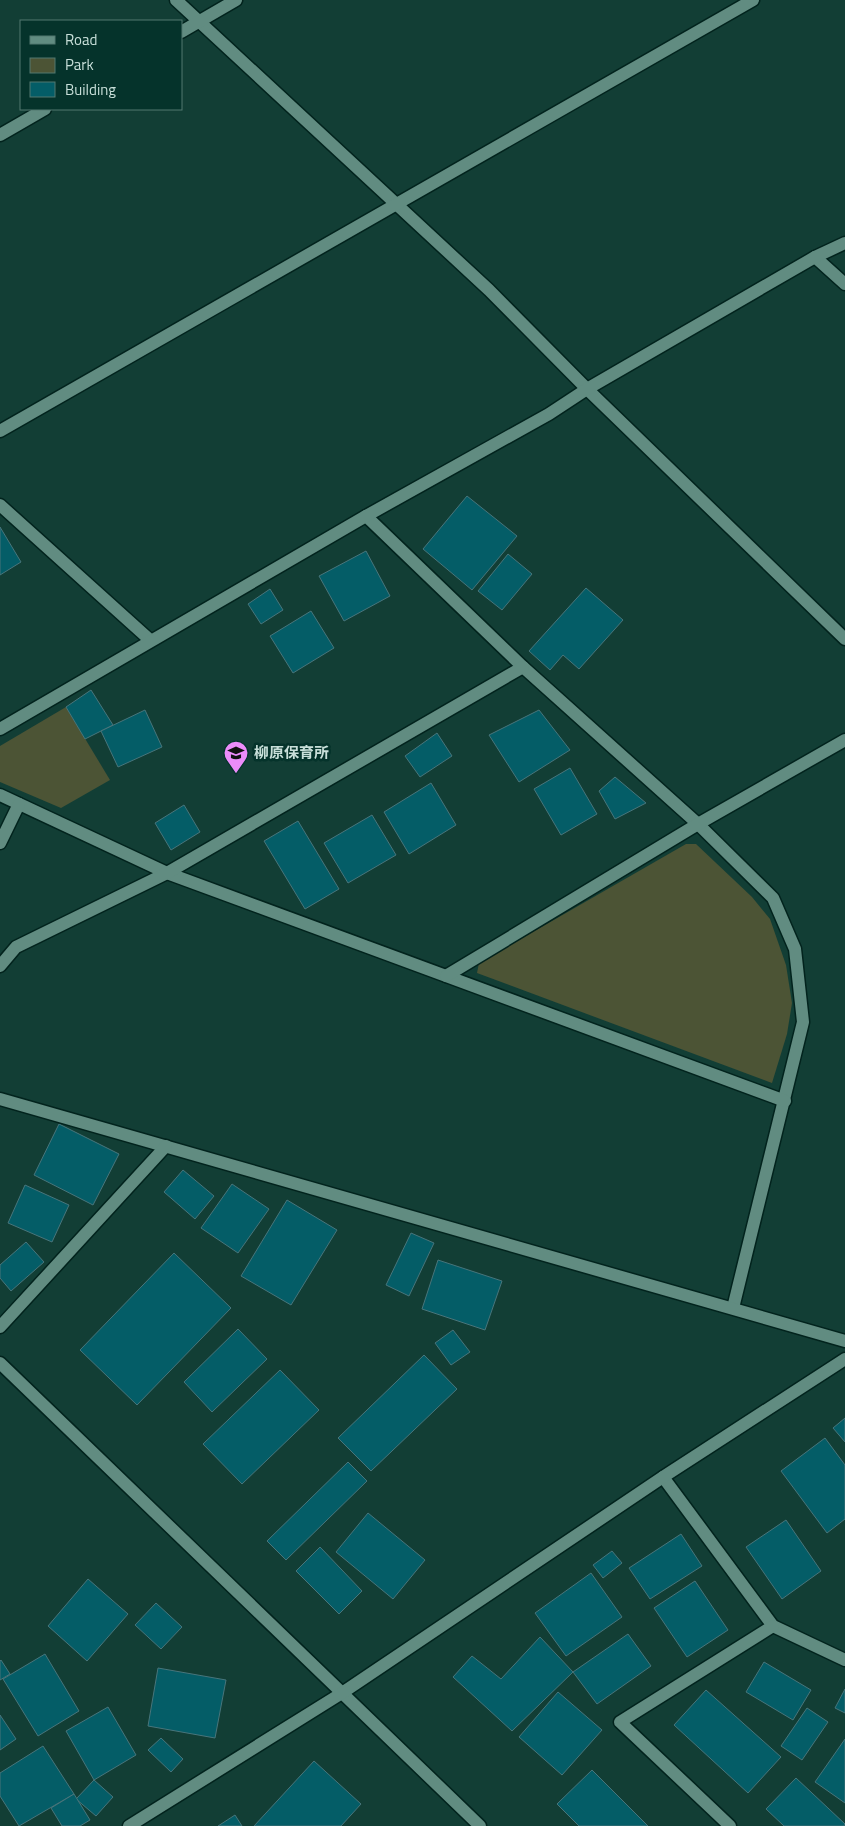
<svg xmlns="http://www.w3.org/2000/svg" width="845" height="1826" viewBox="0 0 845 1826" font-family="'Titillium Web','Noto Sans JP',sans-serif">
<rect width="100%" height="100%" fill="#123e35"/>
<g fill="#4c5435">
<polygon points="66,707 110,780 61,808 0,782 0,746"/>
<polygon points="686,844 696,844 752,897 770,919 786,965 792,1003 787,1034 772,1083 477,973 479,963"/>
</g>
<g fill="#045d67" stroke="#48757b">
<polygon points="467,496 517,536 472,590 423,549"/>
<polygon points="0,527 21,562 0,575"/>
<polygon points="366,551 390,596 344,621 319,576"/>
<polygon points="508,554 532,574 502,610 478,591"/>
<polygon points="586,588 623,620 579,669 563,655 550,670 529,651"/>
<polygon points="270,589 283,610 261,624 248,604"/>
<polygon points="311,611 334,648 293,673 270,636"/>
<polygon points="91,690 113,725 85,739 66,707"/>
<polygon points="145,710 162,747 118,767 101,731"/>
<polygon points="539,710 570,750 519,782 489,735"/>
<polygon points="437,733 452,756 420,777 405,756"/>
<polygon points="570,768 597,814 561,835 534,789"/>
<polygon points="615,777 646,803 615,819 599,791"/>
<polygon points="431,783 456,825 409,854 384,812"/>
<polygon points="184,805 200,832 171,850 155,823"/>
<polygon points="372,815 396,855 348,883 324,843"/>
<polygon points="298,821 339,889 305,909 264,841"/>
<polygon points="59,1124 119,1154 93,1205 34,1175"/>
<polygon points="183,1170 214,1196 195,1219 164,1192"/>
<polygon points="232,1184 269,1209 238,1253 201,1228"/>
<polygon points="25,1185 69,1205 52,1242 8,1223"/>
<polygon points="287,1200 337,1230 291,1305 241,1276"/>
<polygon points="411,1233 434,1243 409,1296 386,1285"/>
<polygon points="26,1242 44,1262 11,1291 0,1278 0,1265"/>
<polygon points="174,1253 231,1308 137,1405 80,1350"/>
<polygon points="438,1260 502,1281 485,1330 422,1309"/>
<polygon points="238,1329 267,1359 212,1412 184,1382"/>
<polygon points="453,1330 470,1352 451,1365 435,1343"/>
<polygon points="424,1355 457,1389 371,1471 338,1438"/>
<polygon points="280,1370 319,1410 242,1484 203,1444"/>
<polygon points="845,1418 845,1442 833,1428"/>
<polygon points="825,1438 845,1465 845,1519 827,1533 781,1471"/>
<polygon points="348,1462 367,1481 286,1560 267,1541"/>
<polygon points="368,1513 425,1560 393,1599 336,1552"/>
<polygon points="786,1520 821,1571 782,1599 746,1547"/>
<polygon points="681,1534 702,1566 650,1599 629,1568"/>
<polygon points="320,1547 362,1591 339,1614 296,1571"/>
<polygon points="612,1551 622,1563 603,1578 593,1565"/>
<polygon points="591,1573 622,1617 566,1656 535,1613"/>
<polygon points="88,1579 128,1614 87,1661 48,1626"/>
<polygon points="695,1581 728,1630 687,1657 654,1608"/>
<polygon points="156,1603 182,1627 161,1649 135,1625"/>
<polygon points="628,1634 651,1666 597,1704 573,1672"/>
<polygon points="540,1637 573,1672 512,1731 453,1677 472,1656 501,1679"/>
<polygon points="45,1654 79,1711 38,1736 3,1679"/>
<polygon points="1,1660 10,1674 0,1680 0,1661"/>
<polygon points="764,1662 811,1690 793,1720 746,1692"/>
<polygon points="158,1668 226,1680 215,1738 148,1726"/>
<polygon points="845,1689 845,1713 835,1708"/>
<polygon points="706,1690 781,1757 748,1793 674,1725"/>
<polygon points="558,1692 602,1730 562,1775 519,1737"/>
<polygon points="108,1707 136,1755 94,1780 66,1731"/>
<polygon points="807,1708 828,1722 802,1760 781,1746"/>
<polygon points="0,1715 16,1739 0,1750"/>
<polygon points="161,1738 183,1759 171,1772 148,1750"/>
<polygon points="845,1739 845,1803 815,1782"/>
<polygon points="43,1746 74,1794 19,1826 0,1796 0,1773"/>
<polygon points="314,1761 361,1804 341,1826 254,1826"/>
<polygon points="592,1770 648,1826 579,1826 557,1804"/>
<polygon points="796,1778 845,1824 844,1826 784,1826 766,1809"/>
<polygon points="94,1780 113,1797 96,1816 76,1799"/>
<polygon points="74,1794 90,1820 80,1826 62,1826 51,1808"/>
<polygon points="235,1815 242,1826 218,1826"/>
</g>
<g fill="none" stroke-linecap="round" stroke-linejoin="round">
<defs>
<g id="minor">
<polyline points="176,0 489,290 587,389 845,639"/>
<polyline points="181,32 236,0"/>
<polyline points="0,135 45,109"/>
<polyline points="815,257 845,284"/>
<polyline points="0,431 753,0"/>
<polyline points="0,505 150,640"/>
<polyline points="366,516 523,667 698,824 773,898 795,949 803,1022 733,1308"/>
<polyline points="0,729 366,516 549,414 587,389 815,257 845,243"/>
<polyline points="0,795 167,873 785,1101"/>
<polyline points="0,843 19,804"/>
<polyline points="0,966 16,947 167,873 523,667"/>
<polyline points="446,976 698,824 845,740"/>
<polyline points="0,1099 845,1341"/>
<polyline points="0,1327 166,1146"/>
<polyline points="0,1363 480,1826"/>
<polyline points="663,1477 773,1626 845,1660"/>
<polyline points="129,1826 342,1693 663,1477 845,1359"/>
<polyline points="730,1826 620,1722 773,1626"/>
</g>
</defs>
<use href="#minor" stroke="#02231d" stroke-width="15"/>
<use href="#minor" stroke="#618c81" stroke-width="12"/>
</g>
<defs>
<symbol id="school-pin" viewBox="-11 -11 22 30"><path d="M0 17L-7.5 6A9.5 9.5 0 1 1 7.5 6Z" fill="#ec8cfa" stroke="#05332b"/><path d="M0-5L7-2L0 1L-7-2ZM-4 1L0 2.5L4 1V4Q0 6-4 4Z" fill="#111"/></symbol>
</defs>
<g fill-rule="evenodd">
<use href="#school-pin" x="222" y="739" width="28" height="38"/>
</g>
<g text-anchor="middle" stroke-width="5" stroke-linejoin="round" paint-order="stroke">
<g font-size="15" font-weight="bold" fill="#c8dfd9" stroke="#05332b" text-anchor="start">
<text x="254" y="758">柳原保育所</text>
</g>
</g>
<rect x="20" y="20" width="162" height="90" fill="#05332b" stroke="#537871"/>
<rect x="30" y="36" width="25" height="8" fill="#618c81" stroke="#537871"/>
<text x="65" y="45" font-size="15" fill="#c8dfd9">Road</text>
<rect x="30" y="58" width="25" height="15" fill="#4c5435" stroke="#537871"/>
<text x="65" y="70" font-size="15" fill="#c8dfd9">Park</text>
<rect x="30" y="82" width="25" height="15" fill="#045d67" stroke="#537871"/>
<text x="65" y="95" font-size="15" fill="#c8dfd9">Building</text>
</svg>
